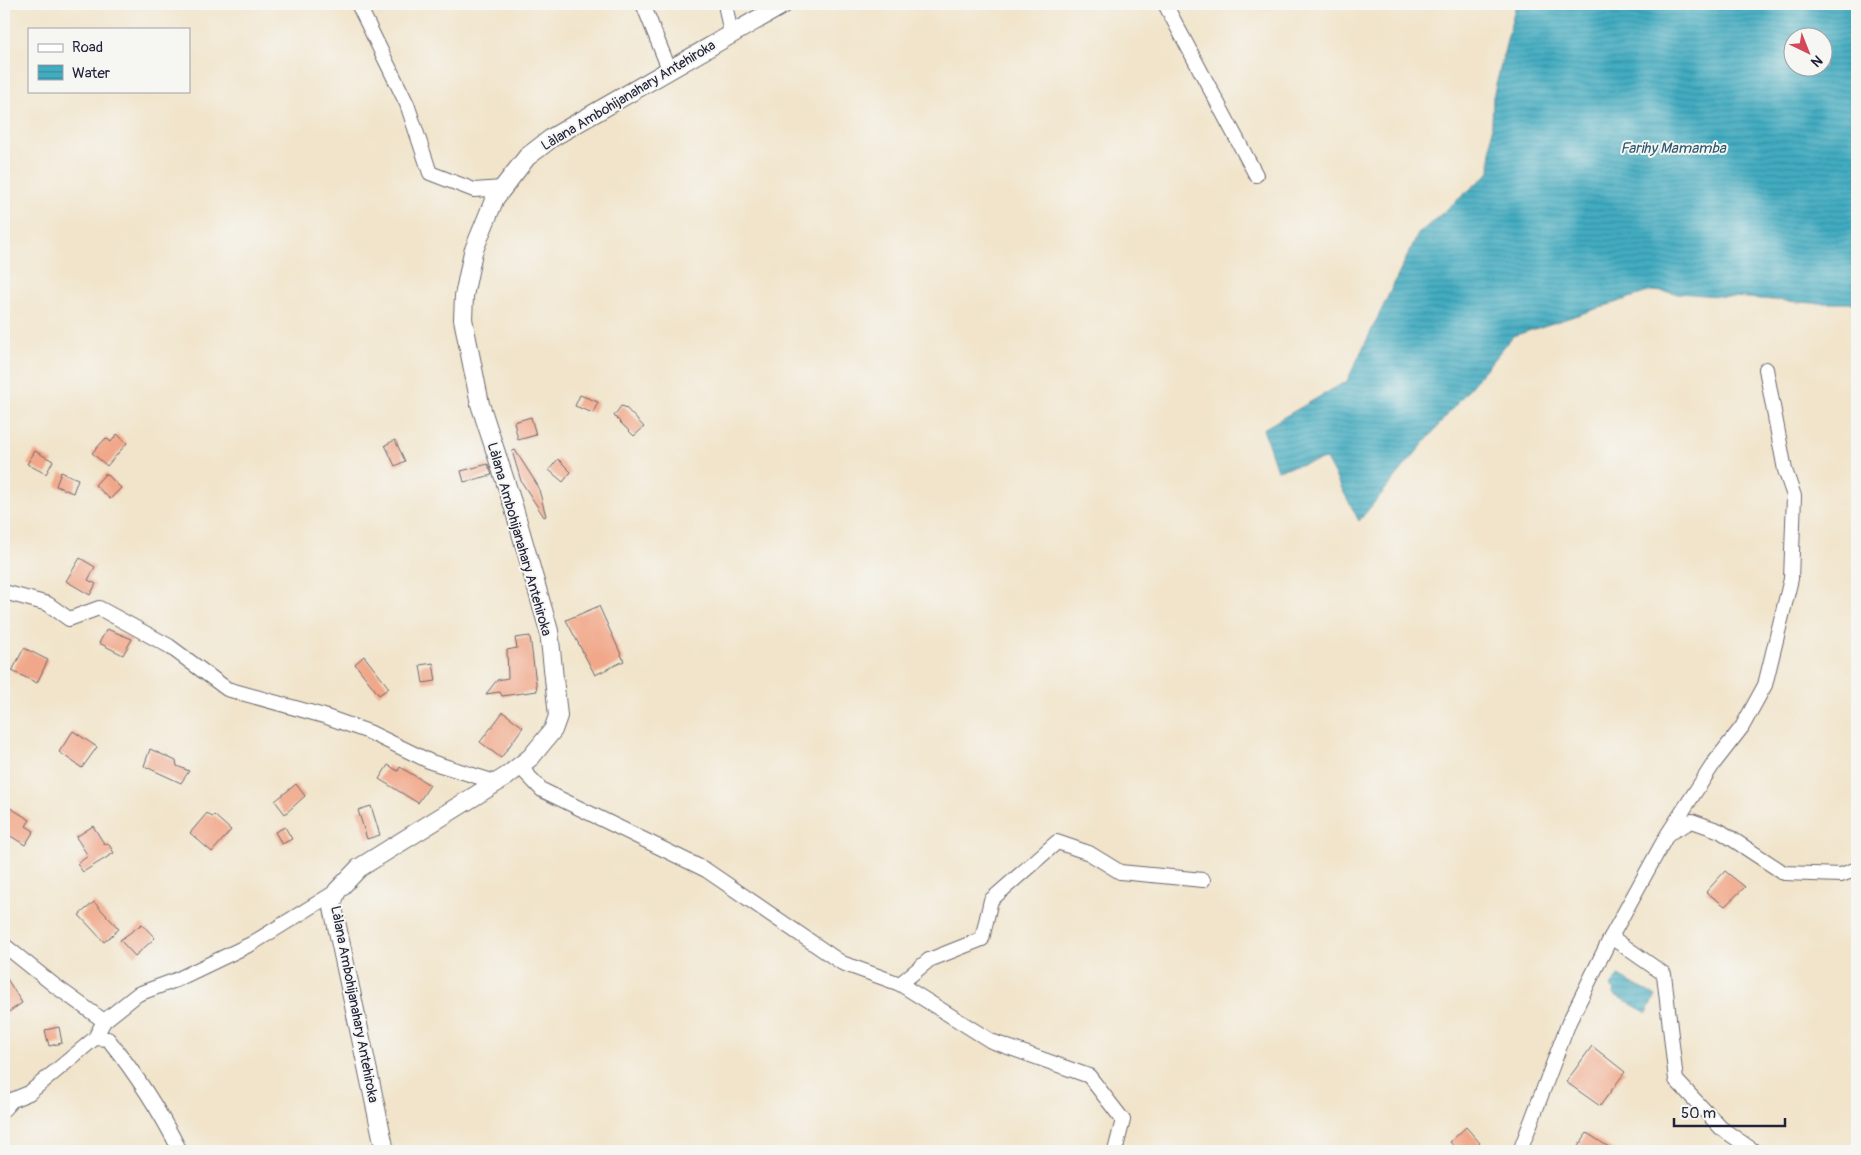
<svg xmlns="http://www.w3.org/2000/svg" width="1861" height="1155" viewBox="0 0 1861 1155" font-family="Pangolin,sans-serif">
<defs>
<pattern id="water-rules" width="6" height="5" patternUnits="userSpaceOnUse" patternTransform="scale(1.25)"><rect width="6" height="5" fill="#42acc1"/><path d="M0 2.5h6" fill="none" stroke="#378c9e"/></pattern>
</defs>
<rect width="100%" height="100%" fill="#f6f6f2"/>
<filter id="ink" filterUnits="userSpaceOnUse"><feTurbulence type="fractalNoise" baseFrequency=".02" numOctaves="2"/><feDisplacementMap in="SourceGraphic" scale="10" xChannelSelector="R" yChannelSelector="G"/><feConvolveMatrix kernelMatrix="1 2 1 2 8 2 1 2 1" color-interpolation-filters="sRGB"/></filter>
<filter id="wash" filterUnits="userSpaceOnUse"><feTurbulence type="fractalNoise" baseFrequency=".0096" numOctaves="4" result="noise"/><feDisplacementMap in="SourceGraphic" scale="20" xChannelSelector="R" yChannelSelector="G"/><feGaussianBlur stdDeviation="1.12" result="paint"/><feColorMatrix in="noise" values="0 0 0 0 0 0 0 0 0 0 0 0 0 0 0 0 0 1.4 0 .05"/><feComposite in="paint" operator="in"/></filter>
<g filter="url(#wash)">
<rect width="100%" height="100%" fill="#f1e4ca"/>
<g fill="url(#water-rules)" stroke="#32677e" fill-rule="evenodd">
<path d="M1516,4H1857V303H1814L1651,291L1513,336L1359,521L1326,459L1277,470L1263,429L1347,381L1418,234L1490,172L1493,97ZM1794,38H1824V68H1794Z"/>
<polygon points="1618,976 1656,996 1647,1013 1613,994 1615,990 1611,987"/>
</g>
<g id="blocks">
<g fill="#f1a789">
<polygon points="580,395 598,402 593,413 575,406"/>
<polygon points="621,406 625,407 644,427 634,436 614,416"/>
<polygon points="531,417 536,435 518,440 514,422"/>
<polygon points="117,434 127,443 107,466 92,453 106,438 111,442"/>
<polygon points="395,440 405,461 395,466 385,445"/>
<polygon points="515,450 538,486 546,516 544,517 521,481 512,451"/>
<polygon points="35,451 53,461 46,474 27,464"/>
<polygon points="558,459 571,472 563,482 549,470"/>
<polygon points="488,464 492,475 464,482 461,471"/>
<polygon points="61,472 78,479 73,493 56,486"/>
<polygon points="106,473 121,488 110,499 95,485"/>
<polygon points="80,558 95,567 88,580 96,584 90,595 66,581"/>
<polygon points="599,606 624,661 595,675 566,620"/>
<polygon points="107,629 132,639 123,655 99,643"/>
<polygon points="530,636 537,691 502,696 500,692 486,694 497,680 508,678 507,650 517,648 515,638"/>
<polygon points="24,648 48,660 37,683 12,671"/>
<polygon points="364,656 389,688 379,695 355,664"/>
<polygon points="433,663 436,681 423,683 420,665"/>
<polygon points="503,712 523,727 501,758 480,742"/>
<polygon points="73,731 97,747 82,768 59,752"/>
<polygon points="150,749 176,761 177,766 189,771 181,783 144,766"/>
<polygon points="388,765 398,771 400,767 430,785 418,803 379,779"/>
<polygon points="296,784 305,796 285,814 275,801"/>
<polygon points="4,804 30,820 26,826 34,831 25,845 4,832"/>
<polygon points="371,806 380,835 367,839 358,810"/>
<polygon points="207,813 212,817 214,815 231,830 212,852 190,833"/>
<polygon points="93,826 105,845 108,843 114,853 83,872 77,864 88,856 76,837"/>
<polygon points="285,827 292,839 282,844 275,832"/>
<polygon points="1725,871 1745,887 1725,906 1706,892"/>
<polygon points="94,902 119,929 104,942 79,915"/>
<polygon points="142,924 155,938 135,956 120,940"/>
<polygon points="4,974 22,1003 4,1015"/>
<polygon points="59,1027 62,1043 49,1046 45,1030"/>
<polygon points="1592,1046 1625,1072 1600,1106 1566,1082"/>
<polygon points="1466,1127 1480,1143 1472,1151 1458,1151 1450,1142"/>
<polygon points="1587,1133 1615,1151 1575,1151"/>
</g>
</g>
</g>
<g filter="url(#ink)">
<use href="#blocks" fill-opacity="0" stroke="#6a666d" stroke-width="1"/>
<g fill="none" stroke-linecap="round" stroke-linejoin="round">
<defs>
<g id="minor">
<polyline points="358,4 407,104 430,173 474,190 503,188"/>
<polyline points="643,4 669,69"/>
<polyline points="725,4 731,34"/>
<polyline points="1165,4 1256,175"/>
<polyline points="4,592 48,604 69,619 99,608 169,646 227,689 324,716 369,732 431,762 495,782"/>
<polyline points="519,766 542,790 706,870 842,963 900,984 991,1041 1089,1076 1123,1120 1115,1151"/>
<polyline points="1669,833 1692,821 1720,831 1784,873 1841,875 1857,869"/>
<polyline points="1611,937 1664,974 1676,1080 1721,1128 1754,1151"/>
<polyline points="4,945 54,985 104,1021"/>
<polyline points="900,984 929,960 982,939 991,900 1057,842 1089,853 1120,872 1203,880"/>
<path d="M95,1038L108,1039C136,1074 160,1111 180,1151"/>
<polyline points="4,1109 12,1100 29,1093 57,1070 95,1038 104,1021 138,994 176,980 251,944 337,891"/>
<polyline points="1520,1151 1569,1022 1611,937 1667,835 1714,763 1742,727 1765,685 1791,579 1794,496 1785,470 1766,369"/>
</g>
<polyline id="tertiary" points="385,1151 332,903 337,891 359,868 507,776 531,757 553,730 558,716 549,631 513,505 480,404 463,319 464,296 473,252 495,198 527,157 553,137 784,4"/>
</defs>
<use href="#minor" stroke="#6a666d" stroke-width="16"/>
<use href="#tertiary" stroke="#6a666d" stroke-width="20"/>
<use href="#minor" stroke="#fff" stroke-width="14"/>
<use href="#tertiary" stroke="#fff" stroke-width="18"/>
</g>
</g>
<g text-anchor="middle" stroke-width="4" stroke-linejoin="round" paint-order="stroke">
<g font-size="14" fill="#22223b" stroke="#f6f6f2">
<text transform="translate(628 95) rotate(-31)" y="5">Làlana Ambohijanahary Antehiroka</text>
<text transform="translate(520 539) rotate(74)" y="5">Làlana Ambohijanahary Antehiroka</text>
<text transform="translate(355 1004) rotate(79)" y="5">Làlana Ambohijanahary Antehiroka</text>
</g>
<g font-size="15" font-style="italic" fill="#2f5971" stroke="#f6f6f2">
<text x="1673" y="153">Farihy Mamamba</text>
</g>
</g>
<rect width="1861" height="1155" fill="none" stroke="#f6f6f2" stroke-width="20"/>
<rect x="28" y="28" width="162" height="65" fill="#f6f6f2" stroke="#a1a1a9"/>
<rect x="38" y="44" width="25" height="8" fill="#ffffff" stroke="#a1a1a9"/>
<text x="72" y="52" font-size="15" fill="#22223b">Road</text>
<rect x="38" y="65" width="25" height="15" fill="url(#water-rules)" stroke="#a1a1a9"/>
<text x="72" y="78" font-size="15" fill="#22223b">Water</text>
<g transform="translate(1808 52) rotate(137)"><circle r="24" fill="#f6f6f2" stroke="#a1a1a9"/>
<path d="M0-4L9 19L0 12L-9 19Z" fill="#d1495b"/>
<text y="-8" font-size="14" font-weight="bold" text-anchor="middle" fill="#22223b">N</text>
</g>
<path d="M1674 1118v8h111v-8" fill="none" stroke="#22223b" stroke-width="2.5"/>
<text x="1681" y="1118" font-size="15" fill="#22223b" stroke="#f6f6f2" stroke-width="4" paint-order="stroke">50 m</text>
</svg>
